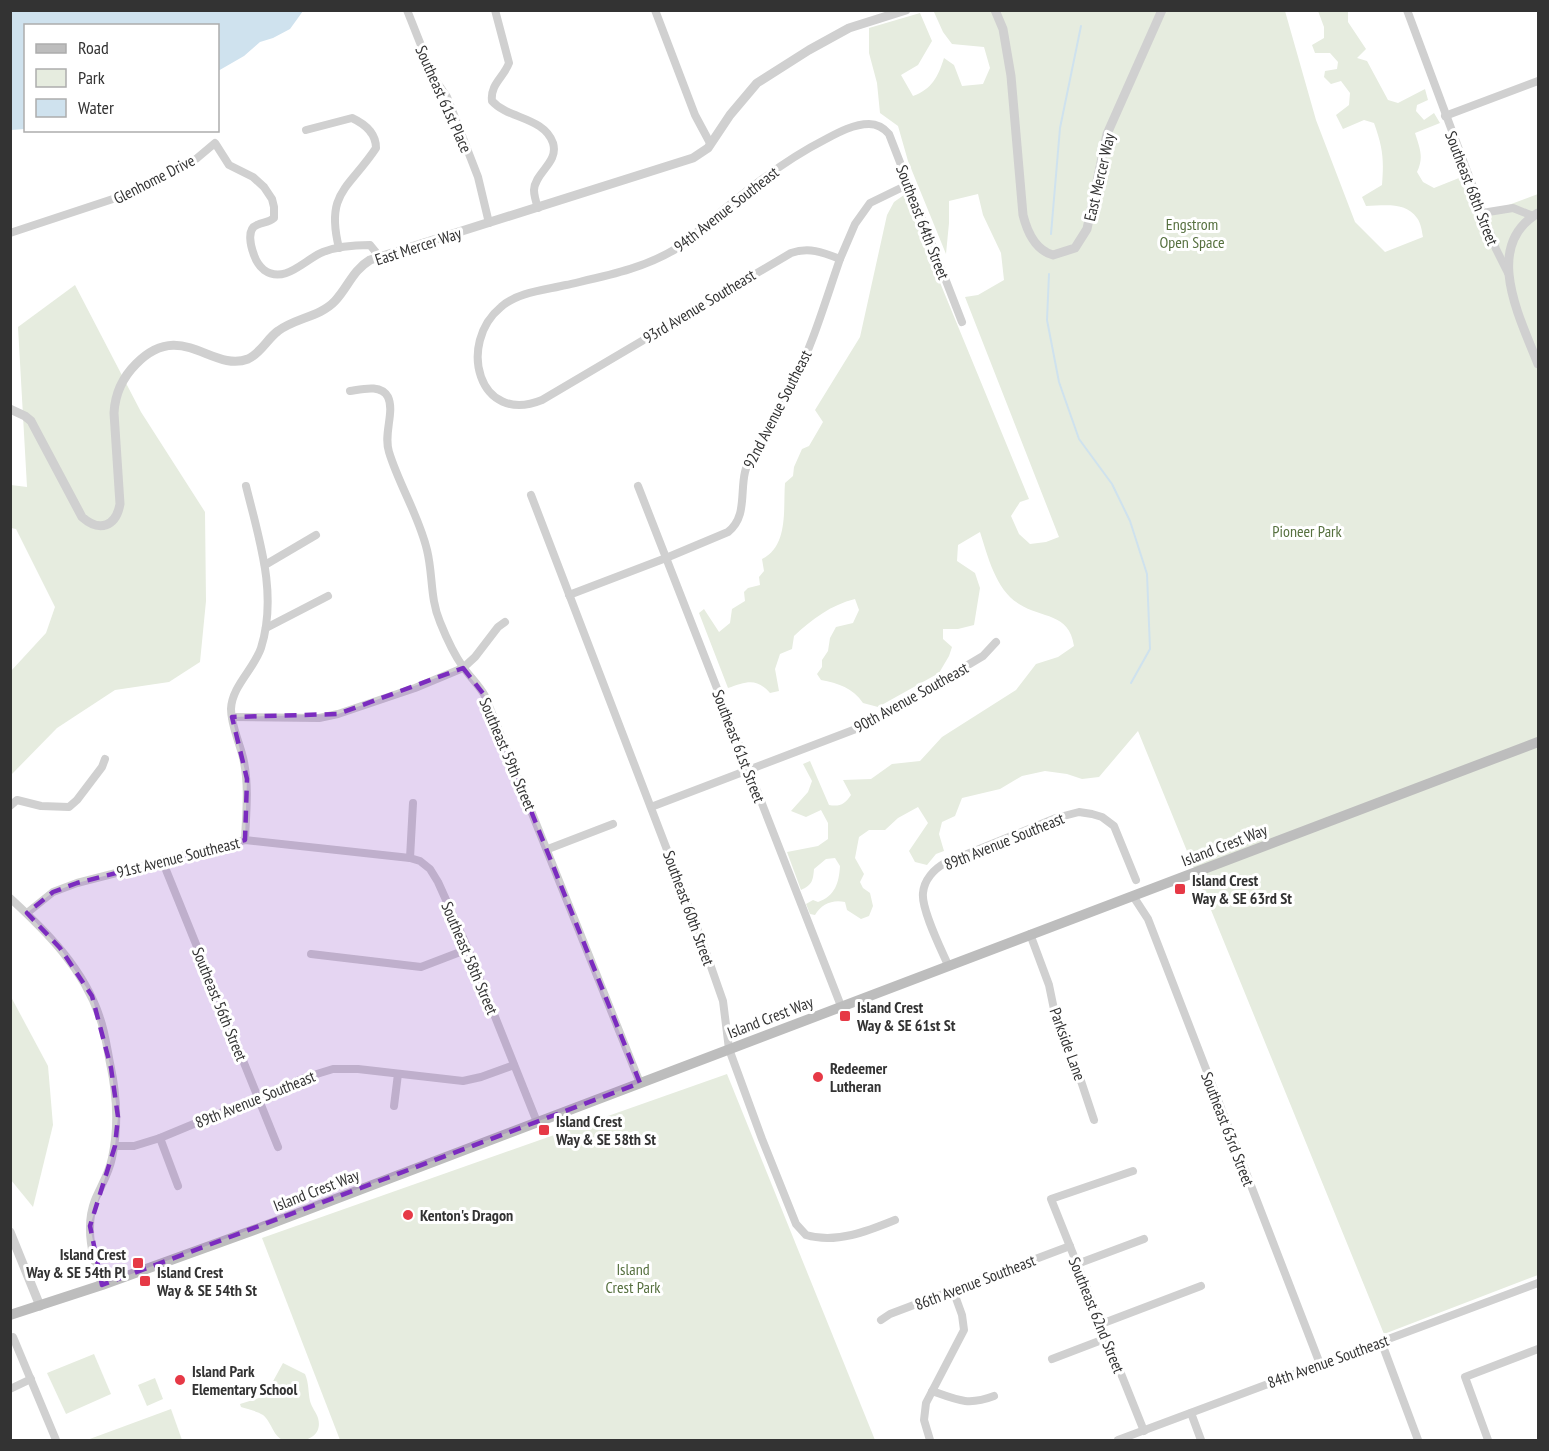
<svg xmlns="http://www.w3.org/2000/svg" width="1549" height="1451" viewBox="0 0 1549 1451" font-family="'PT Sans Narrow',sans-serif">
<rect width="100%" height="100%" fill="#fff"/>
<g fill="#e6ecdf">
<path d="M938,11H1285L1316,120L1355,222L1385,252L1423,237C1422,232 1421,223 1417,218C1405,201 1383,206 1366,206L1362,197L1382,185C1384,159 1383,148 1374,123L1364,120L1343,129L1336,115L1349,105L1350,93L1341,81L1331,84L1324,77L1325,71L1337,69L1338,62L1330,53H1315L1312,45L1324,38V27L1318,11H1348V22L1366,49L1357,58L1367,61L1388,100L1398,103L1425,89L1428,100L1417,105L1416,111L1424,120L1434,113L1440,123L1415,133C1420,149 1424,157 1417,172L1423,182L1434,188L1464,176L1479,216L1538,194V1275L1384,1334L1138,731L1099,777L1082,779L1067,774L1045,771L1022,776L1000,789L962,798L955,816L942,822L939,834L944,851L936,854L927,865L915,862L909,851L928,823L918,807L898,818L885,830H869L859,837L855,858L864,874L860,882L863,888L870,893L873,906L869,916L861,919L847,910L845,902C833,899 821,904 815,915L810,914L806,904L813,900L818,902C835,896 839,883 840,866L835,858L826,859L814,869C813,881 812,885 801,890L787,852L818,846L828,839V823L821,810L806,817L791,811L808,792L812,781L803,764L810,761L829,805C840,807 845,804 851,795L843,780L871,779L892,764L920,761L942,737L1016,690L1036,664L1058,657L1074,646C1069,612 1042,619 1019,604C996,590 988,557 980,532L958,545L957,561L975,573L980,588L974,625L958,629H943V639L952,647L949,656L939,673L878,707L863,703C853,688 838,683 821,680L817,674L822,667V660L828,651L830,638L836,627L853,623L859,610L855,599C831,605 812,619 794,636L792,649L780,654L775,669L779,691L770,693C756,677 746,682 728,688L699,613L704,609L719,632L730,623L732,609L745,601L744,592L748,588L760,585L759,577L764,571L762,559C789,546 783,508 785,483L793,476L794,467L802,449L809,446L823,422L815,410L860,337L887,215L894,202L904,195L1029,499L1020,502L1011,516L1019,534L1030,544L1046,542L1059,537L965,297L978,295L1004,280L1001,253L983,215L978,194L949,201V223L946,254L908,161L898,126L880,113L877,83L869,53V28L920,13L932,41L918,65L901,75L913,96C932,89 938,77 944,58L954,65L962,86L983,84L990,68L984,47L952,44L943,32L934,12Z"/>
<polygon points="75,285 141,412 205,512 206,601 200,662 169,682 115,690 57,728 11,775 11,671 46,633 55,607 16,529 11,528 11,485 27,487 18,327"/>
<polygon points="10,995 48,1066 53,1125 33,1207 11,1180"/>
<polygon points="727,1074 875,1440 340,1440 262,1238"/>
<polygon points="94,1354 111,1394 66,1414 47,1373"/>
<path d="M283,1363L305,1374C309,1383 308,1392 310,1401C312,1408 316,1412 318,1418C324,1439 299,1445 283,1440C273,1436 271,1421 263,1415C257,1411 247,1409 241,1407L240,1404L265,1396Z"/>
<polygon points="155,1378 163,1399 147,1406 138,1385"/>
<polygon points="171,1409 182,1440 87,1440"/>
</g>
<polygon fill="#cfe2ee" points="10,11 11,10 303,11 290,29 273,38 260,42 244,56 218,71 218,26 26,26 25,129 11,130"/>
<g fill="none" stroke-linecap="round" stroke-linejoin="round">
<g stroke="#cfe2ee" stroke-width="2">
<polyline points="1051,234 1060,128 1081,26"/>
<polyline points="1049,274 1047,320 1059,382 1079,439 1112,484 1130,521 1147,574 1150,649 1131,683"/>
</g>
<g stroke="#d0d0d0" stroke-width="8">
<polyline points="407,10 434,78 447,97 478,177 489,223"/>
<path d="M495,10L509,63C504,77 490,84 492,101C508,119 544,117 553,143C559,163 535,172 534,190C534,196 536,202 538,208"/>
<polyline points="655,10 695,115 710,143"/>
<polyline points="1407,10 1496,249 1508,273"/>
<polyline points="1445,116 1538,81"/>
<path d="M306,130L352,118C365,124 376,133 376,148C349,189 325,192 339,248"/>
<path d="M907,185L870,203L855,224L840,259C822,252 809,247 791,253L542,400C478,426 457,343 501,307C518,292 545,290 566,285C605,276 644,269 679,247C726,208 771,167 826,139C839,132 854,124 869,124C877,124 883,127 889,134L962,322"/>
<polyline points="1482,213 1513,208 1533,216"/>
<path d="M10,233L134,192L196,159L215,143L229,165L253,177L264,187L272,199L274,207V218C268,223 263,222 257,225C246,229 251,247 254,255C256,261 259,266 264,270C285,285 305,259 323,252C338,246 354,245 370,245L379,256"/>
<path d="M350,391C363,389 381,384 388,397C395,412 383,434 389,452C399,485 419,516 427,550C433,574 430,599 440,622C446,637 453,653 463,667C470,677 479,685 485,696L640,1083"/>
<polyline points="638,486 841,1006"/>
<path d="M531,495L702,941L723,1001L729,1049L762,1139L796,1224L806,1235C836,1244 868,1231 895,1220"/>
<polyline points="265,565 316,535"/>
<path d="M569,595L666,558L728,532C747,517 740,493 745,472C749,455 764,440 773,425C779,413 785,400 791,388C812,347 825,302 840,259"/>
<polyline points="266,628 328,596"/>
<polyline points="232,717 319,718 338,714 415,688 463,668 475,657 498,627 505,622"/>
<polyline points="413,803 410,858 420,861 430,869 438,882 468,949 537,1122"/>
<polyline points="10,806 17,800 41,806 69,807 77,800 102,767 105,759"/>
<polyline points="651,807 869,724 983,656 996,642"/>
<path d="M245,840C246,814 249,788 244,762C241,745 231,727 231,709C232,686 254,669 261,648C278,594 259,539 246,486"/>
<polyline points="548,849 613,824"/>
<polyline points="162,860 278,1147"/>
<polyline points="1133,896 1148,919 1320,1364"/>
<path d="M10,898C47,932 84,969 100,1018C105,1032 107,1048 110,1063C117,1095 119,1126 112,1158C109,1173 101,1186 95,1200C84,1228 93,1259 102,1285"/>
<polyline points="27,913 53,892 77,883 245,840 410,858"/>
<polyline points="1030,934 1049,985 1056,1019 1074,1060 1094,1120"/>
<polyline points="311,954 421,967 468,949"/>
<path d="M948,965C941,949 921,909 923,893C924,880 934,869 945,863L1056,818L1079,812L1092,814L1102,817L1114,826L1136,880"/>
<polyline points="394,1106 398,1074"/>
<polyline points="160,1138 178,1186"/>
<polyline points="115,1146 134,1146 160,1138 307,1077 333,1069 358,1069 463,1081 481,1077 514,1065"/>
<polyline points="1133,1171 1051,1199 1144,1431"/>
<polyline points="1077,1264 1144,1239"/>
<polyline points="881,1320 890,1314 1070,1246"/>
<polyline points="1101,1324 1201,1286"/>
<polyline points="10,1338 13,1337 56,1440"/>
<polyline points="1381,1341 1418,1440"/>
<polyline points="1052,1359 1107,1338"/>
<polyline points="10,1389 31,1379"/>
<path d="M932,1391C957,1400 968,1406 994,1396"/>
<polyline points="1191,1413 1201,1440"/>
<polyline points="930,1440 924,1420 926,1403 964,1330 962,1315 953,1290"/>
<polyline points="1118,1440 1538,1283"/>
<polyline points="1488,1440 1465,1377 1538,1349"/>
</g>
<g stroke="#d0d0d0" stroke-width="9">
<path d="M995,10L1003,29L1011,76L1023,215C1027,231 1035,250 1053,255L1075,248L1087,229L1107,134L1162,10"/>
<path d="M1538,213C1482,246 1520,318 1538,364"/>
<path d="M10,409L25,416L31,421L82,517C100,533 116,526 120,504L114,413C115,394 122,378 136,364C181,318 212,373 248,359C261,353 267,339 278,331C295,318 320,317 335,301C348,287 353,270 370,260L693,158L708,148L730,115L757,83L809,50L849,28L906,10"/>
<polyline points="10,1232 40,1306"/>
</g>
<polyline stroke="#bdbdbd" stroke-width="10" points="10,1315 102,1285 254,1230 1538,742"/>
</g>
<path fill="#7b2cbf" fill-opacity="0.2" stroke="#7b2cbf" stroke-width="4.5" stroke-dasharray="12 8" stroke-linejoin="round" d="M463,668L485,696L640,1083L102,1285L90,1226L115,1146L118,1117L111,1068L92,996L60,948L27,913L53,892L77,883L245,840L247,779L232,717L338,714Z"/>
<g fill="#e63946" stroke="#fff" stroke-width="2">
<rect x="1174" y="883" width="12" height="12" rx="3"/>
<rect x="839" y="1010" width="12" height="12" rx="3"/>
<circle cx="818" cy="1077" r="6"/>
<rect x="538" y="1124" width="12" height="12" rx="3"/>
<circle cx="408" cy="1215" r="6"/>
<rect x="132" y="1257" width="12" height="12" rx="3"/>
<rect x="139" y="1275" width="12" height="12" rx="3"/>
<circle cx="180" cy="1380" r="6"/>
</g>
<g text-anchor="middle" stroke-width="6" stroke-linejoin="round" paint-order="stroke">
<g font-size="16" fill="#333" stroke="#fff">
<text transform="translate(444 99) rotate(66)" y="6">Southeast 61st Place</text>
<text transform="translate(1099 177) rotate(-77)" y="6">East Mercer Way</text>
<text transform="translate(154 179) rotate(-27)" y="6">Glenhome Drive</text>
<text transform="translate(1472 188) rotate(69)" y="6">Southeast 68th Street</text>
<text transform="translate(726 209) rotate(-38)" y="6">94th Avenue Southeast</text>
<text transform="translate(923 222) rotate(69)" y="6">Southeast 64th Street</text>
<text transform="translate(418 246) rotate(-18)" y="6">East Mercer Way</text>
<text transform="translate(699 306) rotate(-31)" y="6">93rd Avenue Southeast</text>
<text transform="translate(777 409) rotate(-63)" y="6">92nd Avenue Southeast</text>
<text transform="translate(911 697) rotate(-29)" y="6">90th Avenue Southeast</text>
<text transform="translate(739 746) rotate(69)" y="6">Southeast 61st Street</text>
<text transform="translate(508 754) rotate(67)" y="6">Southeast 59th Street</text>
<text transform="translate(1004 841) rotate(-22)" y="6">89th Avenue Southeast</text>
<text transform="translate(1224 845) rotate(-21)" y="6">Island Crest Way</text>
<text transform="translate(178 857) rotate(-14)" y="6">91st Avenue Southeast</text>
<text transform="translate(689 908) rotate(70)" y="6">Southeast 60th Street</text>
<text transform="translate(470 958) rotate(67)" y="6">Southeast 58th Street</text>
<text transform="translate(220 1004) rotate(68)" y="6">Southeast 56th Street</text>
<text transform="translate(770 1017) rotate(-21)" y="6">Island Crest Way</text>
<text transform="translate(1068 1044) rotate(70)" y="6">Parkside Lane</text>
<text transform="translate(255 1099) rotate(-22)" y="6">89th Avenue Southeast</text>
<text transform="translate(1228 1129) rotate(69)" y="6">Southeast 63rd Street</text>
<text transform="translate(316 1190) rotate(-21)" y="6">Island Crest Way</text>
<text transform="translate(975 1282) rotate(-21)" y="6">86th Avenue Southeast</text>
<text transform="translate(1097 1315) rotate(68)" y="6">Southeast 62nd Street</text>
<text transform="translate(1328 1361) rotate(-20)" y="6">84th Avenue Southeast</text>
</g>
<g font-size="16" fill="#56703f" stroke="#fff">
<text x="1192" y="230">Engstrom<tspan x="1192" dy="18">Open Space</tspan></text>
<text x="1307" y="537">Pioneer Park</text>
<text x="633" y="1275">Island<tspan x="633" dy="18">Crest Park</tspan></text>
</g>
<g font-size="16" font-weight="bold" fill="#333" stroke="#fff" text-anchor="start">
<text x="1192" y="886">Island Crest<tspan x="1192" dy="18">Way &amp; SE 63rd St</tspan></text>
<text x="857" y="1013">Island Crest<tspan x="857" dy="18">Way &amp; SE 61st St</tspan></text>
<text x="830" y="1074">Redeemer<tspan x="830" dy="18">Lutheran</tspan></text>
<text x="556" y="1127">Island Crest<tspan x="556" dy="18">Way &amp; SE 58th St</tspan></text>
<text x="420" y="1221">Kenton's Dragon</text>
<text x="126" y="1260" text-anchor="end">Island Crest<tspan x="126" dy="18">Way &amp; SE 54th Pl</tspan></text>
<text x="157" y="1278">Island Crest<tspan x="157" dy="18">Way &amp; SE 54th St</tspan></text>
<text x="192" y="1377">Island Park<tspan x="192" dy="18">Elementary School</tspan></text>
</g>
</g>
<rect width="1549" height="1451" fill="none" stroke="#333333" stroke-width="24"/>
<rect x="24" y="24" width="195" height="108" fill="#ffffff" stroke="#adadad" stroke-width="1.5"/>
<rect x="36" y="44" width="30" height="9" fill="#bdbdbd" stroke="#adadad" stroke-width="1.5"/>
<text x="78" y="54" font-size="18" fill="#333333">Road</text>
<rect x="36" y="69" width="30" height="18" fill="#e6ecdf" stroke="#adadad" stroke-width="1.5"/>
<text x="78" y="84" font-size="18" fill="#333333">Park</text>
<rect x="36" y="99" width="30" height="18" fill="#cfe2ee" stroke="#adadad" stroke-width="1.5"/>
<text x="78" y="114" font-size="18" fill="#333333">Water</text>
</svg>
